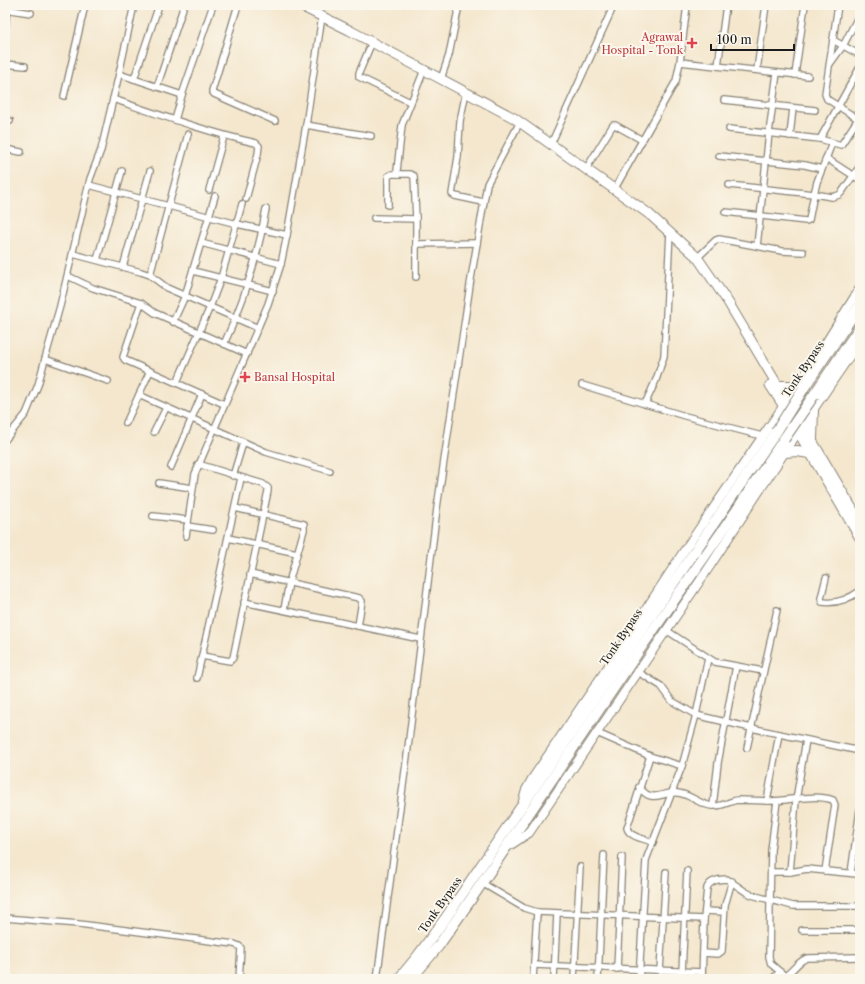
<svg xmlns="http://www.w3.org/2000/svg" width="865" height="984" viewBox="0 0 865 984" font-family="'Libre Caslon Text',serif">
<rect width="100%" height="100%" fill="#fbf7ec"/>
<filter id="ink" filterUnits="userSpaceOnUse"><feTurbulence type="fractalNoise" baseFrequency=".025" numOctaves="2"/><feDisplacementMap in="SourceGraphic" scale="8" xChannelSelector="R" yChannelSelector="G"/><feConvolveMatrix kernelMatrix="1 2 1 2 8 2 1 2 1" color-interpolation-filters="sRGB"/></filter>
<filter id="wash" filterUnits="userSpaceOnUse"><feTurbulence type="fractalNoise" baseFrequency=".012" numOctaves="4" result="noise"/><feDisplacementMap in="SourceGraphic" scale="16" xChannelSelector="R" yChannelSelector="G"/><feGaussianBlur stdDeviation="0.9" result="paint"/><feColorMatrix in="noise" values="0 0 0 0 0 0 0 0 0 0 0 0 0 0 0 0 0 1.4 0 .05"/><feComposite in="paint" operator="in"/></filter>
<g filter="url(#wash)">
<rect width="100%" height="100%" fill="#f4e7ce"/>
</g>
<g filter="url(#ink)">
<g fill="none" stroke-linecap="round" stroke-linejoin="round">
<defs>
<g id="street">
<polyline points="238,5 212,91 214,94 275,121"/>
<polyline points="838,5 825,94 827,99 858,119"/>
<polyline points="5,9 31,13"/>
<polyline points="5,27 7,9"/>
<polyline points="833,40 860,55"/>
<polyline points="372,42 359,73 359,77 410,102"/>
<polyline points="680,62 808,76"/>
<polyline points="5,64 25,66"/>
<polyline points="830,64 843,46 860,13"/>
<polyline points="718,66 726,5"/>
<polyline points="757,70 766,5"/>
<polyline points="119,74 182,95"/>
<polyline points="795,75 805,5"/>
<polyline points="134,79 159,5"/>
<polyline points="441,79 449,55 459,5"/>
<polyline points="157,87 184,5"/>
<polyline points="466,92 460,121 458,157 452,194 455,196 483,202"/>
<polyline points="64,96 85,5"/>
<path d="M113,99C160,115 207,132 256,143L259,146L258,154L246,199"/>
<polyline points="724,100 815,110"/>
<polyline points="5,120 10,121"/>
<polyline points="175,120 182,95 213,5"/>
<polyline points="306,125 371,136"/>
<polyline points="729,129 820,139 841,145 860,116"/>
<polyline points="790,136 793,108"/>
<polyline points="820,139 860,67"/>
<polyline points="551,144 614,5"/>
<polyline points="5,149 21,152"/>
<polyline points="719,156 805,165 822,169"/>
<polyline points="826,158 860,180"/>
<polyline points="586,169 613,125 615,125 642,140"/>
<polyline points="89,185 237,224 287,235"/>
<polyline points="729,185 814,194 832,197 839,195 842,192 860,166"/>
<polyline points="209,190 224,136"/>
<polyline points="614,190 676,81 680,62 687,5"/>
<polyline points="388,205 388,176 392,174 398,174"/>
<polyline points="725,212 806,221 809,220 814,194 817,182 832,143"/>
<polyline points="374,218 416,219"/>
<polyline points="201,243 281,264"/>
<polyline points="416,244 477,243"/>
<polyline points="757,246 769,133 777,73"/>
<polyline points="73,254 141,272 150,275 167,288 258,328"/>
<polyline points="696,259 716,240 719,239 782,251 803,252"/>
<polyline points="97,260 122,171"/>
<polyline points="123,267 150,171"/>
<polyline points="193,271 273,291"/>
<polyline points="150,275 188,134"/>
<polyline points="68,276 93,288 141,303 155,313 247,354"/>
<polyline points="416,277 416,219 414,176 410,174 398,174 397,171 402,125 424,70"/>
<polyline points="141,303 123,357 125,360 224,404"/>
<polyline points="173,322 185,296 215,196"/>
<path d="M224,344C244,302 258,256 266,209"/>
<polyline points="45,359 108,381"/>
<polyline points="177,382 210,307 221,278 242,204"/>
<polyline points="582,385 685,416 762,436"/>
<polyline points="139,395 266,452 330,471"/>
<polyline points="645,404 656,380 664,356 670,232"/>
<polyline points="126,423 150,371"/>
<polyline points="154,432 166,408"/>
<polyline points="5,440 26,414 38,385 45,359 60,306 90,179 101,150 119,74 134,5"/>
<polyline points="198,464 263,484 268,488 268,491 233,658 230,661 202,656"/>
<polyline points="171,467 202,394"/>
<polyline points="233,476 243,443"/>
<polyline points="159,483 192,488"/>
<polyline points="235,508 304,524 304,530 289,582 284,610"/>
<polyline points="153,516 188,520"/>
<polyline points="187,526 213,530"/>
<polyline points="186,536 195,474 268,304 281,264 287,235 306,125 322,16"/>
<polyline points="228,538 297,553"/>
<polyline points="250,574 359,598 362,601 358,626"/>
<path d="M826,578L821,598L822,602C836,604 849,599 860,591"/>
<polyline points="244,602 420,639"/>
<polyline points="666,630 715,662 763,671"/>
<polyline points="638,672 661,686 672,701 696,715 751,728 860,751"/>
<polyline points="197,678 241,478"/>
<polyline points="597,733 650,756 682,766"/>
<polyline points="747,748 777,610"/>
<path d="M650,756L627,828C629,837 645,839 653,842"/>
<path d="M639,787C653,805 661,791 678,793C690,794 700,805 712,806C722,807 729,801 738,800C750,800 761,801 772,801C792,800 814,794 833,800L835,805L825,871"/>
<polyline points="767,801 779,734"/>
<polyline points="777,801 771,850 769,957 771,964 785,976 786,979"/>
<polyline points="713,806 718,763 736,666"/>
<polyline points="771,872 790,872 807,869 857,874 860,875"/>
<polyline points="790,872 796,800 806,740"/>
<polyline points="851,873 860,810"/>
<polyline points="482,883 524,908 537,912 704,919"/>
<polyline points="705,911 724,912"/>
<polyline points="5,918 79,924 234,944 239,946 241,948 239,979"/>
<polyline points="802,930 860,930"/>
<polyline points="703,953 718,954 722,951 725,905 732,881"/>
<polyline points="534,965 702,972"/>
<polyline points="617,969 622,857"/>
<polyline points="660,971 666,872"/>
<polyline points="682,972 687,871"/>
<path d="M785,976C793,971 798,961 807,958L860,957"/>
<polyline points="377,979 407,756 437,508 470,285 487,184 520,122"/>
<polyline points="533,979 537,912"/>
<polyline points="554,979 557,914"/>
<polyline points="574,979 580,867"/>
<polyline points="598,979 604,855"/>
<polyline points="639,979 646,860 682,766 696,715 708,658"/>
<path d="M702,979L704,919L707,888C710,880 719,879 727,879L746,892L752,895L793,906H860"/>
<polyline points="772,979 780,972"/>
</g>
<g id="secondary">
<polyline points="523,801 526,790 532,779 620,649 684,551 819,354 860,288"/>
<polyline points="509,846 529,833 710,566 798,432 860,341"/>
</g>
<g id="primary">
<polyline points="299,5 349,30 514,118 649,214 697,257 728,302 778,386 787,399"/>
<polyline points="770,385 783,405"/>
</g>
<g id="highway">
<polyline points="778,386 796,386"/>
<polyline points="803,389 860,305"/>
<polyline points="814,395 860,327"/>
<polyline points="787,399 860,523"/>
<polyline points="783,405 860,537"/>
<polyline points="812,439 813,410"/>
<polyline points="785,452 797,451 810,453"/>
<polyline points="399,979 418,956 445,919 776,432"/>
<polyline points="411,979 439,945 469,902 640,649 737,510 784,439"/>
</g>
</defs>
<use href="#street" stroke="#888275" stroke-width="8"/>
<use href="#secondary" stroke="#888275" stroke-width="10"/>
<use href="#primary" stroke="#888275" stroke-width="11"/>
<use href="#highway" stroke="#888275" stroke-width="12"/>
<use href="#street" stroke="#fff" stroke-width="5.5"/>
<use href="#secondary" stroke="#fff" stroke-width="8"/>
<use href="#primary" stroke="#fff" stroke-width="9"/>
<use href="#highway" stroke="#fff" stroke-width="10"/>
<defs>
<g id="highway-bridge">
<polyline points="776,432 803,389"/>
<polyline points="784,439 814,395"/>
</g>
</defs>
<use href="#highway-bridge" stroke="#888275" stroke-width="12" stroke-linecap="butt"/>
<use href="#highway-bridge" stroke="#fff" stroke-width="10"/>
</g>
</g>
<g fill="#e0444e" stroke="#fbf7ec" stroke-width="1.5">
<path d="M690 37h4v4h4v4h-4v4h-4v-4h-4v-4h4z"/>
<path d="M243 371h4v4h4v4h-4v4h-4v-4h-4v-4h4z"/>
</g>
<g text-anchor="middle" stroke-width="4" stroke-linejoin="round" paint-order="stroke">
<g font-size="11" fill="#be3a42" stroke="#fbf7ec" text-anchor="end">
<text x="683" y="41">Agrawal<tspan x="683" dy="13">Hospital - Tonk</tspan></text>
<text x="254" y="381" text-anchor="start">Bansal Hospital</text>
</g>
<g font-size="11" fill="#1c1c1c" stroke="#fbf7ec">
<text transform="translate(803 369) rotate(-56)" y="4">Tonk Bypass</text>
<text transform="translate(621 637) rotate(-56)" y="4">Tonk Bypass</text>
<text transform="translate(440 905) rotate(-55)" y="4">Tonk Bypass</text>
</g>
</g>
<rect width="865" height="984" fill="none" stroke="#fbf7ec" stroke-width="20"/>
<path d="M711 44v6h83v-6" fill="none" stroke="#1c1c1c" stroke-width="2"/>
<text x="717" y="44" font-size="12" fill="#1c1c1c" stroke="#fbf7ec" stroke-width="3" paint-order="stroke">100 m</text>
</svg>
